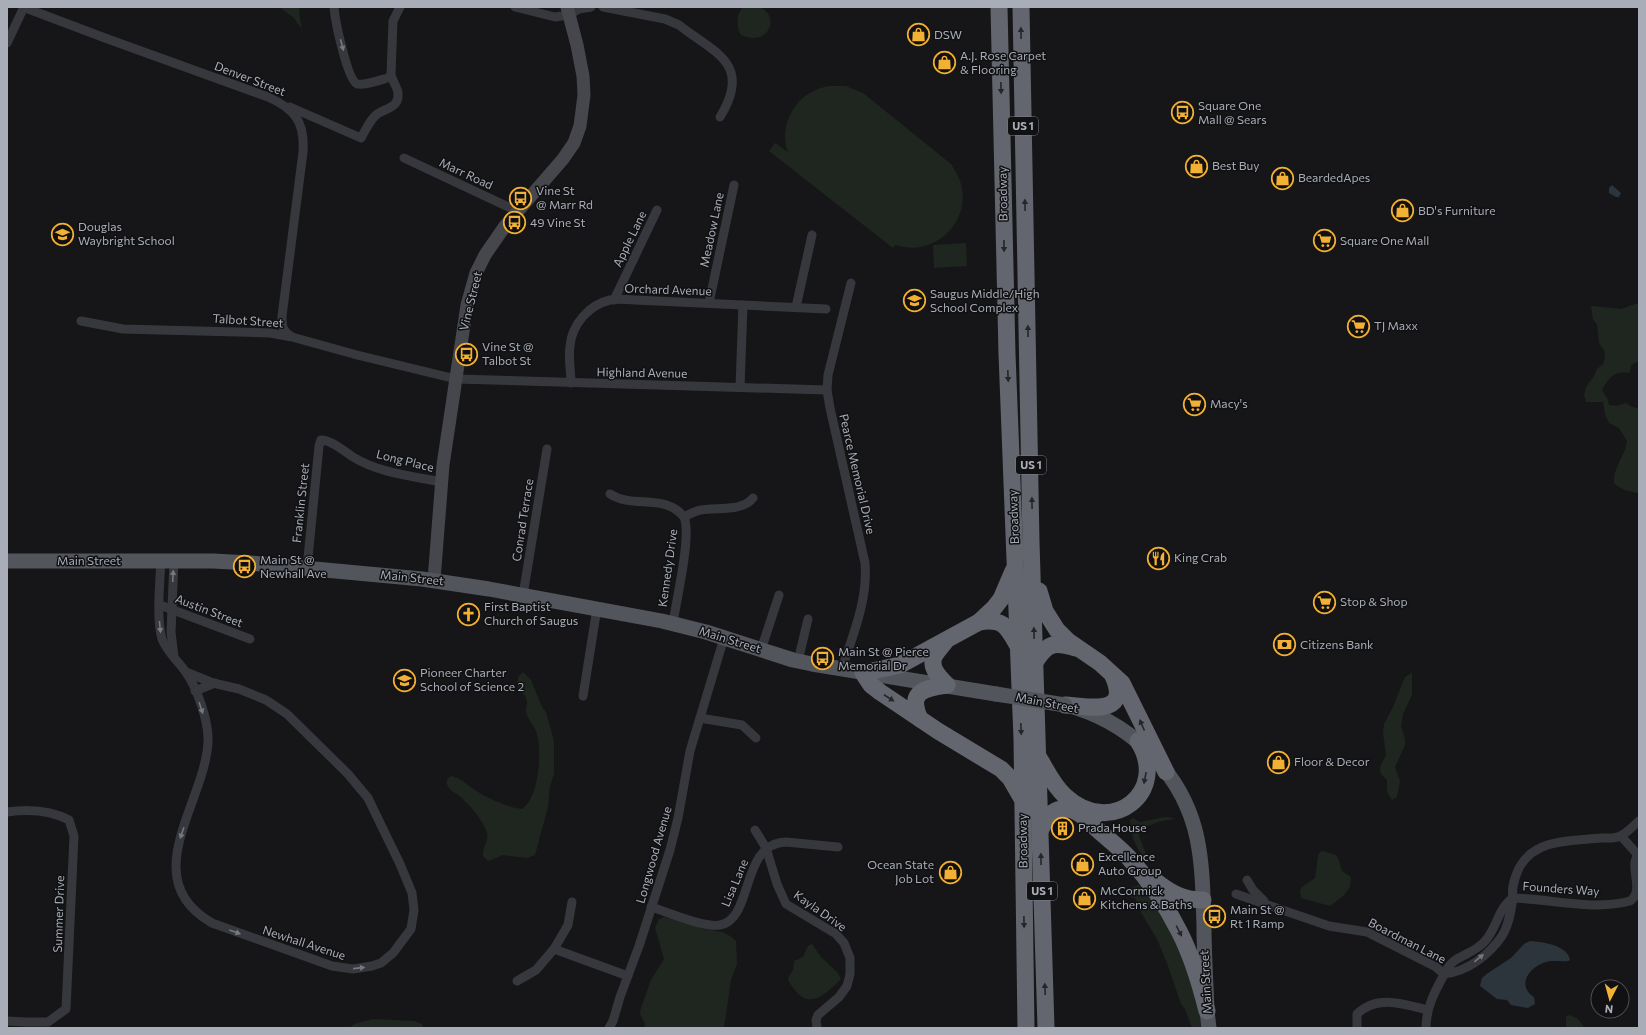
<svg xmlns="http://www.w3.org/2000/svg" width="1646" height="1035" viewBox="0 0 1646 1035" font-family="Commissioner,sans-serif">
<rect width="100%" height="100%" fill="#161618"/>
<g fill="#1e261f">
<polygon points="279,7 300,7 299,13 302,29 293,17"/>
<path d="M743,7C747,7 755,6 759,7C777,13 773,38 753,38C749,38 745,36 741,35C736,26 736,14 743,7Z"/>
<path d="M829,86H846L863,93L951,164C956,172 961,180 962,189C967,217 946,243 920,247C911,249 903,247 895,245L893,248L769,151L775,143L788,152C779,130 792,100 814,91C819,88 824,87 829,86Z"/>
<polygon points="966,243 967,266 934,268 933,245"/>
<path d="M1635,304H1639V361L1631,365L1630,373C1613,371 1610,377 1602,390L1608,400L1609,405L1617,406L1626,403L1630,406L1639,409V493C1630,492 1621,490 1614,483C1613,467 1625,457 1627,441L1619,428L1609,423L1605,414L1603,402H1586L1584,395L1586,387L1594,376L1597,369L1603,364L1605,358L1604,350L1599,343L1597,325L1593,319L1591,307L1593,306L1621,309Z"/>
<path d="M523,672L531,680L542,707L546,712L554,741V774L550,786L548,807L535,855L527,858L503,855L488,861L483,856C482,848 489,841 487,833C483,819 468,803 457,794C454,792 449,790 448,786C445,782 447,779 451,776C461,778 466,784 475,790C485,797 509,808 522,809C539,798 542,752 537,734C535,726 528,720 526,712C525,706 529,705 526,698C524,693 519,690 517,685L518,677Z"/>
<polygon points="1412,673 1412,695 1403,714 1401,726 1405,739 1405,745 1395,767 1400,781 1397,797 1392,800 1387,792 1387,780 1381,774 1380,770 1380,767 1386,755 1383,733 1384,724 1393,707 1405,677"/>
<path d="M1165,817L1174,818V819L1158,822L1140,829L1139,836L1146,854V856H1143C1134,845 1131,834 1130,820L1133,818L1140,822Z"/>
<polygon points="1323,851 1336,855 1338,858 1342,871 1351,877 1350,887 1344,895 1330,906 1301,898 1300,891 1302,887 1315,878 1318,856 1319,853"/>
<polygon points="1139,885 1147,894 1154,899 1176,942 1196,995 1203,1028 1192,1028 1185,1009 1181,1004 1167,963 1157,939 1139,909 1135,898 1130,897 1132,887"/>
<polygon points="664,917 705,929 722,932 730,936 736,941 737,964 731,980 724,1028 644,1028 645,1024 640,1014 641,1008 651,980 664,959 655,928 659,919"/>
<path d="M812,944L821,957L838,973L841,979C827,993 810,1011 794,989C791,985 789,983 788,978L793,970L794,961L803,957L808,946Z"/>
<polygon points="1569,1015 1577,1018 1585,1028 1566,1028 1566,1016"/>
<polygon points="373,1019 414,1021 422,1024 423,1028 350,1028 354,1024"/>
</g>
<g fill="#2c353c">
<polygon points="1612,185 1621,193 1619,197 1616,197 1609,193 1609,188"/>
<path d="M1530,941C1542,942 1568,945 1570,960L1568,961C1561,962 1552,960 1546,962C1529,967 1516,985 1534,997L1535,1004L1528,1008L1511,1005L1507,1000L1497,999L1480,986L1482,978L1488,973L1511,958L1524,944Z"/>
</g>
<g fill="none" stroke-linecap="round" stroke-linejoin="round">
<g stroke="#37383d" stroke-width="9">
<path d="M23,7L105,38L268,97C295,109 305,122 303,152L282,316C282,325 282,331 291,336"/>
<path d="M334,7C335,20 347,79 357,84C365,86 383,79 391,77"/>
<polyline points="515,7 555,17 569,15 579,9 591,7"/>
<path d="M603,7L665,19L679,25C714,53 753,63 720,117"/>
<polyline points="7,43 24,7"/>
<path d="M290,107L361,138C365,131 369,122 375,116C383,108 399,109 398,94C398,87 392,82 391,74L393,21L400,7"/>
<polyline points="404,158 517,211"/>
<polyline points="614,300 657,210"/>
<polyline points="709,303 734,185"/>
<polyline points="796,307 812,235"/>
<polyline points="81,321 123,329 270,333 292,337 357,355 456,379 827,390"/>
<path d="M571,383C571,371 568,358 570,346C572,324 589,305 610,300C618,298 627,300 635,300L826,309"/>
<polyline points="740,387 743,305"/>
<path d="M610,494C633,509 665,493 684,517"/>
<path d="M161,560C160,582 156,619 162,639C167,652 177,660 185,671C197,687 209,722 208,742C205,803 135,879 212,923L332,966L353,969L372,966L381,963L393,953L411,929L414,910L412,893L400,864L381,825L368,798L348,774L287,714L266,700L239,689L213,683L186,672"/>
<path d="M307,568L319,446L321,440C332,440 345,452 353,457C379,473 412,476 441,482"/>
<polyline points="523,595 547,449"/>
<polyline points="160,605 250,639"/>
<path d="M673,623C676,601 692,535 684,517C690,514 695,511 701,510C717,507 742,512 753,498"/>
<polyline points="761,650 779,595"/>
<polyline points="174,657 171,632 174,561"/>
<polyline points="798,661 808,619"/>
<path d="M842,669C853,634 868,600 865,563L830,408L827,390L828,375L851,283"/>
<polyline points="195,691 215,683"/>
<polyline points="583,696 597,608"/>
<polyline points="700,718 742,725 756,738"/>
<path d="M7,812C28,809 50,810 69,820L74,836L66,1009L48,1022H25L7,1021"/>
<path d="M1639,821C1633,826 1627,833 1620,836C1614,839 1607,838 1601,838C1572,841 1535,838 1519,868C1515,877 1511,887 1513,898C1550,899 1594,911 1630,901C1646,890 1627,866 1639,854"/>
<polyline points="755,830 766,848 777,884 786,904 836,934 844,943 850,958 850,974 847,986 839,997 818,1015 816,1020 817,1028"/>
<polyline points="1621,836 1638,855"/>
<polyline points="1247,880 1253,890 1264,901"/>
<polyline points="1236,894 1329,926 1367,932 1436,967 1444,974"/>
<path d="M651,907C668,912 704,928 720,925C754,919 740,843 786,842L838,847"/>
<polyline points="554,949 628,976"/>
<polyline points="517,981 536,970 554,949 568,925 572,902"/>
<polyline points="609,1028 613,1021 620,997 639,946 670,850 678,818 690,751 724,638"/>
<path d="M1357,1028V1014C1377,994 1404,1004 1428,1010"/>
<path d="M1426,1028C1426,1007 1435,991 1445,973C1447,968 1449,965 1454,961C1464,954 1477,951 1485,941C1497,928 1498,908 1513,898C1511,910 1509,925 1502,936C1489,955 1467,972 1444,974"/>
</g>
<polyline stroke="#45474d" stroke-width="13" points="434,580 443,465 467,305 476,273 485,255 505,226 563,159 574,143 580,126 584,95 583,76 577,45 567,7"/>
<g stroke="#53555c" stroke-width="15">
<polyline points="7,561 213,561 250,563 422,579 489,589 662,621 706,632 793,660 812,664 996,694"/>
<path d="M1077,708C1136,727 1184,777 1197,838C1203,867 1203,897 1204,926C1204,954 1206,982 1207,1011L1209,1028"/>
</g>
<g stroke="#63666e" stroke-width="17">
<polyline points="999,7 1007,354 1022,739 1026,1028"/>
<polyline points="1021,7 1031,542 1046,1028"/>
<polyline points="1013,571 1001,599 994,608 979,622 900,665 863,673 871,685 880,692 938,731 1001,769 1010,778 1021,797"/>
<polyline points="1039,591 1045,611 1057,630 1068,641 1100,663 1122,683 1166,772"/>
<path d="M979,622C1004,618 1007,627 1018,646"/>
<path d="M945,642C942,646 938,650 935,655C928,667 940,678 947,685"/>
<path d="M1035,662C1048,642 1054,642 1076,648"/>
<path d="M1065,705C1089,707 1131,716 1113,676"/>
<path d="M920,719C907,691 925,688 947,685"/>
<path d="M1039,758C1047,771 1053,785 1065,796C1112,839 1170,791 1138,741"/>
<path d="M1040,831C1045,821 1050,810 1062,809C1076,807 1089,821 1098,830C1108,839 1120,848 1129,858C1149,880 1166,905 1179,931C1192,956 1200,983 1207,1011"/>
<path d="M1153,879C1169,892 1182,900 1203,900"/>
</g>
<polyline stroke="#53555c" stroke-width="15" points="996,694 1065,705"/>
</g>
<defs><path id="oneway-solid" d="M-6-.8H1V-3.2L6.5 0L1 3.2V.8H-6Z"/></defs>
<g fill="#26262a">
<use href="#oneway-solid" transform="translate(1021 33) rotate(-91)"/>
<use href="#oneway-solid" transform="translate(1001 88) rotate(89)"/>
<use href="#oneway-solid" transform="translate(1025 205) rotate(-91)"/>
<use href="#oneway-solid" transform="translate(1004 246) rotate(89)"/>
<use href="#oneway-solid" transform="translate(1028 331) rotate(-91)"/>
<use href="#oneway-solid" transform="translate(1008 376) rotate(88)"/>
<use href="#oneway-solid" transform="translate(1032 503) rotate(-91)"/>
<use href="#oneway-solid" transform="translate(1034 633) rotate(-91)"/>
<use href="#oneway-solid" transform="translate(889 698) rotate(33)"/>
<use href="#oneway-solid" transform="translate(1142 725) rotate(-114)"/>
<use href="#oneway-solid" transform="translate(1021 729) rotate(88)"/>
<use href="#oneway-solid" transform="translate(1145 778) rotate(101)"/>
<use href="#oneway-solid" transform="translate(1041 859) rotate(-91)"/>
<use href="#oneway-solid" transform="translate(1024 922) rotate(89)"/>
<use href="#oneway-solid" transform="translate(1179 931) rotate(63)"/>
<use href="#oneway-solid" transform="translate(1045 989) rotate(-92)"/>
</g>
<g fill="#757881">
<use href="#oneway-solid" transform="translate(342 45) rotate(75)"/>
<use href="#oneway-solid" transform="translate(173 576) rotate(-87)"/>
<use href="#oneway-solid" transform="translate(160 627) rotate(84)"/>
<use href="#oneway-solid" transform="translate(201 708) rotate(71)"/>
<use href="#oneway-solid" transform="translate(182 833) rotate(109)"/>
<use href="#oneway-solid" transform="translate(235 932) rotate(20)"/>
<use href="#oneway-solid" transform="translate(1479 958) rotate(-39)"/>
<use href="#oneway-solid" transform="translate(359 968) rotate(-6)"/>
</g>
<defs>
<symbol id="shop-ring" viewBox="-11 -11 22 22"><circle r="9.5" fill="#111113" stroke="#f2b134" stroke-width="1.5"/><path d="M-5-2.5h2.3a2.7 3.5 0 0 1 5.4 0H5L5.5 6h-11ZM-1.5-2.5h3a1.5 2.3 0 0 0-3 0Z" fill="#f2b134"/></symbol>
<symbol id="bus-ring" viewBox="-11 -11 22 22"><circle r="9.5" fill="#111113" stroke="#f2b134" stroke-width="1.5"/><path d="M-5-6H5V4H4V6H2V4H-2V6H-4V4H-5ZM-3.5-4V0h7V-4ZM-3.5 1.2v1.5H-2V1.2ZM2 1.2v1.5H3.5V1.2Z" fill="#f2b134"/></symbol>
<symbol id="school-ring" viewBox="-11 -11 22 22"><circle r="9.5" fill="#111113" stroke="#f2b134" stroke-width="1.5"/><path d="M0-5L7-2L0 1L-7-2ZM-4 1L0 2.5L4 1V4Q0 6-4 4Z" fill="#f2b134"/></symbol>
<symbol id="supermarket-ring" viewBox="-11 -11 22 22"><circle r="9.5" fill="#111113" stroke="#f2b134" stroke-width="1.5"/><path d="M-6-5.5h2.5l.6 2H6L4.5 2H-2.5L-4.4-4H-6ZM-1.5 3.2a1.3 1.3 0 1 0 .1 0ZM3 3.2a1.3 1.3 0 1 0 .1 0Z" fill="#f2b134"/></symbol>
<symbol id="restaurant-ring" viewBox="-11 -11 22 22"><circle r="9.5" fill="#111113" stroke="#f2b134" stroke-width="1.5"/><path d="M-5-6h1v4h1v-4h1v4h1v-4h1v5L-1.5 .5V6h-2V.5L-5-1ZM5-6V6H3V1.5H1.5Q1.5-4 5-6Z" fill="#f2b134"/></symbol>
<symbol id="church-ring" viewBox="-11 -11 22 22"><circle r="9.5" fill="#111113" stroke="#f2b134" stroke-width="1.5"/><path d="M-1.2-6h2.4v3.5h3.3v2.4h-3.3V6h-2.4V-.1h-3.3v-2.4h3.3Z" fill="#f2b134"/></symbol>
<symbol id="bank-ring" viewBox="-11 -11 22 22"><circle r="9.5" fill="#111113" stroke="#f2b134" stroke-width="1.5"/><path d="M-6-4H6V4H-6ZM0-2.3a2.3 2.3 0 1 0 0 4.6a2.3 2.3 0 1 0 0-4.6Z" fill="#f2b134"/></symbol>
<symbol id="building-ring" viewBox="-11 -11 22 22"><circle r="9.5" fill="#111113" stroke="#f2b134" stroke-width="1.5"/><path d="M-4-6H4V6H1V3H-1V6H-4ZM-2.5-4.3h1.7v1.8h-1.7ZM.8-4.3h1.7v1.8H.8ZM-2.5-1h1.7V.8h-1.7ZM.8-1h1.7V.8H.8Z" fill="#f2b134"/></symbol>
</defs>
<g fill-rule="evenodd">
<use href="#shop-ring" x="906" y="22" width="25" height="25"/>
<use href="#shop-ring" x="932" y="50" width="25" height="25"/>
<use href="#bus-ring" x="1170" y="100" width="25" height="25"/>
<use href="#shop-ring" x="1184" y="154" width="25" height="25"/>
<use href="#shop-ring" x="1270" y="166" width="25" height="25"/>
<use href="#bus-ring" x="508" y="186" width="25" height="25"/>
<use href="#shop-ring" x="1390" y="198" width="25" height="25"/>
<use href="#bus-ring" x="502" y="210" width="25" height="25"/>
<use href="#school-ring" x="50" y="222" width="25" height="25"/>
<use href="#supermarket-ring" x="1312" y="228" width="25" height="25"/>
<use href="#school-ring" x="902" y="288" width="25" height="25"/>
<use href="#supermarket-ring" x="1346" y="314" width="25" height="25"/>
<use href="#bus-ring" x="454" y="342" width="25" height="25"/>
<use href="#supermarket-ring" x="1182" y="392" width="25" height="25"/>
<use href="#restaurant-ring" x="1146" y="546" width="25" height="25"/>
<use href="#bus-ring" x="232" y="554" width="25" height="25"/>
<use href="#supermarket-ring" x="1312" y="590" width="25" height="25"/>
<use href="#church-ring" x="456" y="602" width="25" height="25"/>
<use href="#bank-ring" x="1272" y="632" width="25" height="25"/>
<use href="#bus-ring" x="810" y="646" width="25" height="25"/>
<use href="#school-ring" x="392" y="668" width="25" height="25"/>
<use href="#shop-ring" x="1266" y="750" width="25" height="25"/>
<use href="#building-ring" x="1050" y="816" width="25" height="25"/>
<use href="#shop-ring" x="1070" y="852" width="25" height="25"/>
<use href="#shop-ring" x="938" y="860" width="25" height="25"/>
<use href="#shop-ring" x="1072" y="886" width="25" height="25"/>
<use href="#bus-ring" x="1202" y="904" width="25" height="25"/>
</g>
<g text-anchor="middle" stroke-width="3" stroke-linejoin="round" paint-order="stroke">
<g fill="#111113" stroke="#7b7e86" stroke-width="1">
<rect x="1008" y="117" width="30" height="18" rx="3"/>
<rect x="1016" y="456" width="30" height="18" rx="3"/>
<rect x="1027" y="882" width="30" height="18" rx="3"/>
</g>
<g font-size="11" font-weight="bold" fill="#a8adb8">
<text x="1023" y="130">US 1</text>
<text x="1031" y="469">US 1</text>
<text x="1042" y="895">US 1</text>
</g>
<g font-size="12" fill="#a8adb8" stroke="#111113" text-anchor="start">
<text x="934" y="39">DSW</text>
<text x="960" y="60">A.J. Rose Carpet<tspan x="960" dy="14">&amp; Flooring</tspan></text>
<text x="1198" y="110">Square One<tspan x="1198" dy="14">Mall @ Sears</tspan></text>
<text x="1212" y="170">Best Buy</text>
<text x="1298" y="182">BeardedApes</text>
<text x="536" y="195">Vine St<tspan x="536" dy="14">@ Marr Rd</tspan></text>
<text x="1418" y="215">BD's Furniture</text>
<text x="530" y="227">49 Vine St</text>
<text x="78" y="231">Douglas<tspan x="78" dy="14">Waybright School</tspan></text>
<text x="1340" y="245">Square One Mall</text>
<text x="930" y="298">Saugus Middle/High<tspan x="930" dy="14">School Complex</tspan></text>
<text x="1374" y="330">TJ Maxx</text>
<text x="482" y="351">Vine St @<tspan x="482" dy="14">Talbot St</tspan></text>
<text x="1210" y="408">Macy's</text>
<text x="1174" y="562">King Crab</text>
<text x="260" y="564">Main St @<tspan x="260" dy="14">Newhall Ave</tspan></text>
<text x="1340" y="606">Stop &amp; Shop</text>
<text x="484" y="611">First Baptist<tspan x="484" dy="14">Church of Saugus</tspan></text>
<text x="1300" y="649">Citizens Bank</text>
<text x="838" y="656">Main St @ Pierce<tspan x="838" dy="14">Memorial Dr</tspan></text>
<text x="420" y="677">Pioneer Charter<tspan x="420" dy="14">School of Science 2</tspan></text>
<text x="1294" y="766">Floor &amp; Decor</text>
<text x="1078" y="832">Prada House</text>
<text x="1098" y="861">Excellence<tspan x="1098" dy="14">Auto Group</tspan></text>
<text x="934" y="869" text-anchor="end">Ocean State<tspan x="934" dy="14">Job Lot</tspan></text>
<text x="1100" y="895">McCormick<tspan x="1100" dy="14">Kitchens &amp; Baths</tspan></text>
<text x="1230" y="914">Main St @<tspan x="1230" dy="14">Rt 1 Ramp</tspan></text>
</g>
<g font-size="12" fill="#a8adb8" stroke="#111113">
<text transform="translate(250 79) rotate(21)" y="4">Denver Street</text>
<text transform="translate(466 174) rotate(25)" y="4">Marr Road</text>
<text transform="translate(1003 194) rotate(-91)" y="4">Broadway</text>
<text transform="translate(712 230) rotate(-78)" y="4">Meadow Lane</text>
<text transform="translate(630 239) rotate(-64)" y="4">Apple Lane</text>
<text transform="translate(668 290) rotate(2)" y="4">Orchard Avenue</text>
<text transform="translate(471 301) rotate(-76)" y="4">Vine Street</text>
<text transform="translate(248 321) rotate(4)" y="4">Talbot Street</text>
<text transform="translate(642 373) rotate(1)" y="4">Highland Avenue</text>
<text transform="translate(405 461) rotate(14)" y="4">Long Place</text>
<text transform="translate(857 474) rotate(77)" y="4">Pearce Memorial Drive</text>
<text transform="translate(301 503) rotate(-84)" y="4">Franklin Street</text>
<text transform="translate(1014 517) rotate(-92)" y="4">Broadway</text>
<text transform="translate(523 520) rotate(-81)" y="4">Conrad Terrace</text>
<text x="89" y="565">Main Street</text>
<text transform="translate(668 568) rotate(-82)" y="4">Kennedy Drive</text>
<text transform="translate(412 578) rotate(6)" y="4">Main Street</text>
<text transform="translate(209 611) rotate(21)" y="4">Austin Street</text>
<text transform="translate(730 640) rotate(17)" y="4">Main Street</text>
<text transform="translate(1047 703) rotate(11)" y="4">Main Street</text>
<text transform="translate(1023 841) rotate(-91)" y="4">Broadway</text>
<text transform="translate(654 855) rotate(-74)" y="4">Longwood Avenue</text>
<text transform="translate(735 883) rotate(-67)" y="4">Lisa Lane</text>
<text transform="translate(1561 889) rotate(4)" y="4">Founders Way</text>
<text transform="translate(820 911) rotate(35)" y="4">Kayla Drive</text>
<text transform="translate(59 914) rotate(-88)" y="4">Summer Drive</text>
<text transform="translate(1407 941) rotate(27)" y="4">Boardman Lane</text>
<text transform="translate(304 943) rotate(18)" y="4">Newhall Avenue</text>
<text transform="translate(1206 982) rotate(-93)" y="4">Main Street</text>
</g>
</g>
<rect width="1646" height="1035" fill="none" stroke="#a8adb8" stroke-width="16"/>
<g transform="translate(1610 999) rotate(186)"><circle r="19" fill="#111113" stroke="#4d4f55"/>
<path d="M0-3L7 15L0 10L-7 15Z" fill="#f2b134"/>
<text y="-6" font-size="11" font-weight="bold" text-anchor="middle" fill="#a8adb8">N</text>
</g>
</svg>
